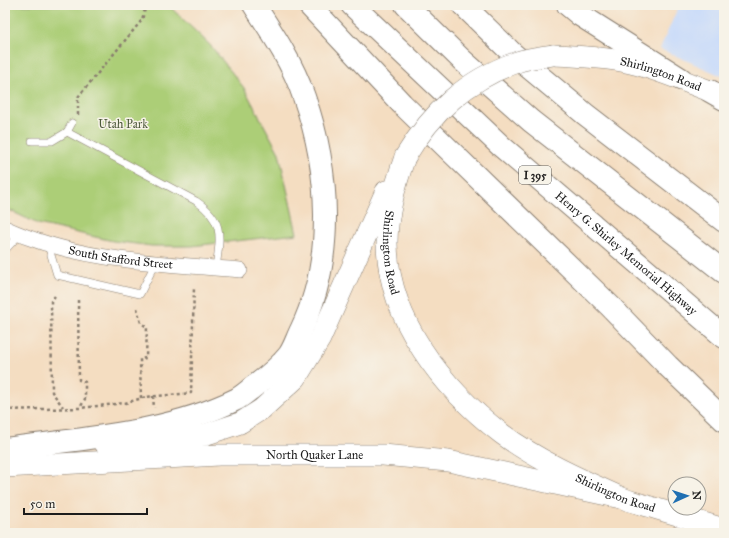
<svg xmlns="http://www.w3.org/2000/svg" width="729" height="538" viewBox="0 0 729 538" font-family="'IM FELL Great Primer',serif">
<rect width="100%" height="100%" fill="#f7f3e8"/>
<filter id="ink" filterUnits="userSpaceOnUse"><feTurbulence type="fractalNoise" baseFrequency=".025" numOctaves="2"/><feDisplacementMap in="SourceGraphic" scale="8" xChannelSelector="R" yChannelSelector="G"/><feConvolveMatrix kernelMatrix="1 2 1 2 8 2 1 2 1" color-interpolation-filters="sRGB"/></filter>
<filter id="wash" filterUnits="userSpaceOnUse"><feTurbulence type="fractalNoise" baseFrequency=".012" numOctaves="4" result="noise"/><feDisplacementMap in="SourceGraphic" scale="16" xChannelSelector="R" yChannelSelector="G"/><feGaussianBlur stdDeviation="0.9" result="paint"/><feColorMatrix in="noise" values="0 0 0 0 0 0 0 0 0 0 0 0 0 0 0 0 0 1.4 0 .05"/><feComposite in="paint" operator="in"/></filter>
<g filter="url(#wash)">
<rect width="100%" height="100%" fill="#f4ddc1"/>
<polygon fill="#cadcf9" points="679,5 724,5 724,77 660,49"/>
<polygon fill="#acce77" stroke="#64754a" points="5,5 168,5 211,46 244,88 279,153 297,234 192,246 152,246 113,241 38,224 5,208"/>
</g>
<g filter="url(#ink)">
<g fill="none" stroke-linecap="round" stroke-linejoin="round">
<defs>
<g id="service">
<path d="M72,123L67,132L196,201C225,221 220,237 216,268"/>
<polyline points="32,141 52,141 67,132"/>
<polyline points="48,245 57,275 140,294 155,264"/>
<polyline points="5,250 19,235"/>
</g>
<g id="minor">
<path id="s1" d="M5,228C79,262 160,263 240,270"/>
</g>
<g id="secondary">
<path id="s2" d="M553,55C577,56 602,57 626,62C660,69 691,85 724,96"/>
<path id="s3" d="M405,157C395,185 387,213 387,243C388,320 443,389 502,434C537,460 580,479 620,497C630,502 643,504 654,508C678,515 701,522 724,529"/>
<polyline points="105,444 163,441 204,435 240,423 262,409 296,378 320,339 386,191"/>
<path id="s4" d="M5,467L219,455H383L448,461L621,498"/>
</g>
<g id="motorway">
<polyline points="309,5 402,104 610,306 668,366 724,420"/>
<path id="s5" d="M352,5L501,146L724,337"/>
<polyline points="406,5 462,60 531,121 724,272"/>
<polyline points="463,5 514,55 585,114 724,221"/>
<polyline points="568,5 580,15 681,79"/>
<polyline points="710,91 724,99"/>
<path d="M5,449C82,438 166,434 237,399C244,395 250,389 256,385C268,376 280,366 289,355C294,348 297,338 301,330C335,260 330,170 304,97C293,64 273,34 254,5"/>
</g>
</defs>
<use href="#service" stroke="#887c6e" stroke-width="8"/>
<use href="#minor" stroke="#887c6e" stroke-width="16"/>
<use href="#secondary" stroke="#887c6e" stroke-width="22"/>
<use href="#motorway" stroke="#887c6e" stroke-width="24"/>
<g stroke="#887c6e" stroke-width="2.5" stroke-dasharray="3 3" stroke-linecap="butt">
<polyline points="78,115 78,97 142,20 146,5"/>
<polyline points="55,296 51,301 52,392 63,407"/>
<polyline points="78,300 79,380 85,382 85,399 80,408"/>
<polyline points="137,308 141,323 147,327 146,358 140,359 141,399"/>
<polyline points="153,396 154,408"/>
<polyline points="5,410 80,408 125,403 146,397 191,393 194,287"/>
</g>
<use href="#service" stroke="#fff" stroke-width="7"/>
<use href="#minor" stroke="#fff" stroke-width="15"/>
<use href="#secondary" stroke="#fff" stroke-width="21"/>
<use href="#motorway" stroke="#fff" stroke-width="22"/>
<defs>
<path id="secondary-bridge" d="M405,157C432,112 466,80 517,62C528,58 541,57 553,55"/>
</defs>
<use href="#secondary-bridge" stroke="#887c6e" stroke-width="22" stroke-linecap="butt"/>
<use href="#secondary-bridge" stroke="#fff" stroke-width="21"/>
</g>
</g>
<g text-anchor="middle" stroke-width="3" stroke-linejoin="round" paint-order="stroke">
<rect fill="#f7f3e8" stroke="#5e5c59" stroke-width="1" x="519" y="166" width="32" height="18" rx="3"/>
<g font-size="11" font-weight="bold" fill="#1c1c1c">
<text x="535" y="179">I 395</text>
</g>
<g font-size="12" fill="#1c1c1c" stroke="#f7f3e8">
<text dy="4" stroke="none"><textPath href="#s2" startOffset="110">Shirlington Road</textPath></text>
<text dy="4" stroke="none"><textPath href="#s3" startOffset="98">Shirlington Road</textPath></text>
<text dy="4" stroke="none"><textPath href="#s5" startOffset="370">Henry G. Shirley Memorial Highway</textPath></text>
<text dy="4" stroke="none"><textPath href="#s1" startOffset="120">South Stafford Street</textPath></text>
<text dy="4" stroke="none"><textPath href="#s4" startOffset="310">North Quaker Lane</textPath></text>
<text dy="4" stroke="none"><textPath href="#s3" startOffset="447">Shirlington Road</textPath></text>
</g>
<g font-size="12" fill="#4e5a3c" stroke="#f7f3e8">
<text x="123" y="128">Utah Park</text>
</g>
</g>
<rect width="729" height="538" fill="none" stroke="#f7f3e8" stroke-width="20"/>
<g transform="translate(687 496) rotate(87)"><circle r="19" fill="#f7f3e8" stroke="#9f9d96"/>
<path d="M0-3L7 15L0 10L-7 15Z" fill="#1f6fb2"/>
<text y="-6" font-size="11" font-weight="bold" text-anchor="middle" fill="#1c1c1c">N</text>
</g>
<path d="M24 508v6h123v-6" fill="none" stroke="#1c1c1c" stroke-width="2"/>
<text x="30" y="508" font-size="12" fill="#1c1c1c" stroke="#f7f3e8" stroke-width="3" paint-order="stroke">50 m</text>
</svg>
